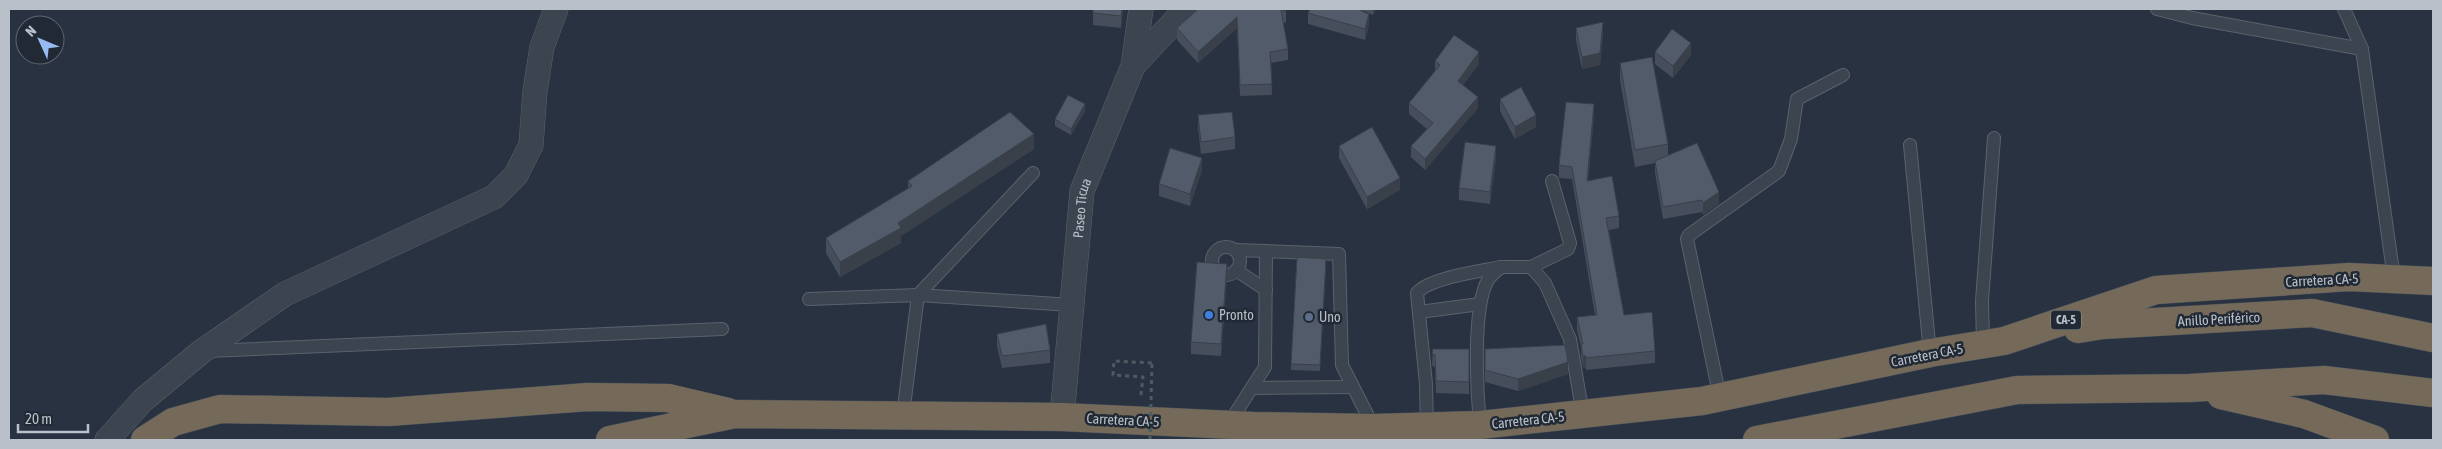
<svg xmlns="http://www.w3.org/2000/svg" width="2442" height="449" viewBox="0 0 2442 449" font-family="'Asap Condensed',sans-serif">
<rect width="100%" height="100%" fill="#283240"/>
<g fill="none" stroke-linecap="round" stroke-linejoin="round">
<defs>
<g id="lane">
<polyline points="2157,9 2192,18 2362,49"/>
<polyline points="2344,9 2362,49 2394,279"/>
<polyline points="1910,145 1930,353"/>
<circle cx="1226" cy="261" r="14"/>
<polyline points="1235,250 1266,251"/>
<polyline points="1531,267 1568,249 1570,243 1552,181"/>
<polyline points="1236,270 1266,290"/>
<polyline points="809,299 918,295 1072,305"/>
<polyline points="1419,312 1480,304"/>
<polyline points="1983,344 1982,301 1994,138"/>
<polyline points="208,351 722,329"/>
<polyline points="1252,388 1353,387"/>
<polyline points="1720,398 1687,239 1689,235 1779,171 1791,139 1797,99 1843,75"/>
<polyline points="903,415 918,295 1033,173"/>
<polyline points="1228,425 1265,367 1266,251 1339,254 1342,365 1374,428"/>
<path d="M1480,425C1477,394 1472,307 1488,280C1491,275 1497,271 1501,267H1531L1545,283L1570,339L1583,415"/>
<path d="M1427,426L1426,384L1417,293C1428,278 1481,271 1501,267"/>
</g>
<g id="street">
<polyline points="1133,66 1186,9"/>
<path id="s1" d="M1062,417L1082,191L1133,66L1141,9"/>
<polyline points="107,440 143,400 201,352 285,294 494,197 516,175 531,145 535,91 542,47 556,9"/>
</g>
<g id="highway">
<polyline points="2078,329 2103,325 2312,313 2433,338"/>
<polyline points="2221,395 2304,414 2375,440"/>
<polyline points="145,440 173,422 220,409 388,412 588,397 668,398 728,412"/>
<polyline points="610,440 735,414 1062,417 1254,426 1374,428 1480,425 1702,401 1930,353 2004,341 2156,290 2349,277 2433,281"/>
<polyline points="1757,440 2017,390 2190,388 2324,380 2433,393"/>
</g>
</defs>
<use href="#lane" stroke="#5a626d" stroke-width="14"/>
<use href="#street" stroke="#5a626d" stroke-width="25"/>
<use href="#highway" stroke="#474f5a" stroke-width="29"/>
<polyline stroke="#4a5d60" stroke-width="3" stroke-dasharray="4 4" stroke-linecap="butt" points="1141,395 1143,377 1113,375 1114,361 1152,363"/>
<use href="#lane" stroke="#3c4450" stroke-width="12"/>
<use href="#street" stroke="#3c4450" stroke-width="24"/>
<use href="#highway" stroke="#756a5a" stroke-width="28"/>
<polyline stroke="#4a5d60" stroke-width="3" stroke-dasharray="4 4" stroke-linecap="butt" points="1150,440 1152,363"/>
</g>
<g fill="#464e5b">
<polygon points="1123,9 1121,28 1093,25 1093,13"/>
<polygon points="1286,9 1286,23 1283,22 1288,49 1288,60 1271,63 1272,95 1240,96 1237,28 1198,63 1177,40 1177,28"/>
<polygon points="1310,9 1376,9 1373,15 1364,11 1364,12 1369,25 1365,40 1308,24 1308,13"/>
<polygon points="1576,28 1603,34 1600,65 1582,69 1576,40"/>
<polygon points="1655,52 1691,55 1673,78 1655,64"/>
<polygon points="1435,61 1479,64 1463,85 1478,108 1425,170 1411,157 1411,146 1427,129 1409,114 1409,103 1435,71"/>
<polygon points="1620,63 1668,144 1668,155 1719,204 1703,215 1702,212 1663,219 1655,173 1655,163 1635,167 1620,80"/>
<polygon points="1500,99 1536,127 1515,139 1500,111"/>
<polygon points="1085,111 1071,135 1055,126 1055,119"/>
<polygon points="1198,115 1235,137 1235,149 1201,154 1198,128"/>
<polygon points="1594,116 1588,181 1619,216 1619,228 1609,230 1624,315 1655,351 1655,363 1586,370 1586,368 1583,368 1581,356 1581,347 1577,329 1577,317 1595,315 1572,179 1559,178 1559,165"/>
<polygon points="1339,146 1400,190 1367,209 1339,158"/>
<polygon points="1034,149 901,236 901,243 840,277 826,253 826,238 908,188 908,181"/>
<polygon points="1496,158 1490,204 1459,200 1459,188"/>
<polygon points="1202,170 1190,206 1159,196 1159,184"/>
<polygon points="1326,265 1320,371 1291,370 1291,364"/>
<polygon points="1227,276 1221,356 1191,354 1191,342"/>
<polygon points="997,334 1050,350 1050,363 1002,368 997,346"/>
<polygon points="1433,349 1469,349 1469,394 1436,393 1435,367 1432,366"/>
<polygon points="1485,349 1568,374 1518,391 1485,382"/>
</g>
<g fill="#39404a">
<polygon points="1122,9 1123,9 1121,28 1121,16"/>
<polygon points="1373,9 1376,9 1373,15"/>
<polygon points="1369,14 1369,25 1365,40 1365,29"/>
<polygon points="1237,17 1237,28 1198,63 1198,52"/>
<polygon points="1603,22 1603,34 1600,65 1582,69 1582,57"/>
<polygon points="1691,43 1691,55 1673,78 1673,66"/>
<polygon points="1479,52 1479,64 1458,92 1458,81"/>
<polygon points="1478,97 1478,108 1425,170 1425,159"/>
<polygon points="1085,104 1085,111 1071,135 1071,129"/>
<polygon points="1594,104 1594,116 1587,193 1587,181"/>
<polygon points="1536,115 1536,127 1515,139 1515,127"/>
<polygon points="1034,134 1034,149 901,236 901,243 840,277 840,262"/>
<polygon points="1496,146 1496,158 1490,204 1490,192"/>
<polygon points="1202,158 1202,170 1190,206 1190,194"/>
<polygon points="1400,178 1400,190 1367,209 1367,197"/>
<polygon points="1719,192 1719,204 1703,215 1703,203"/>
<polygon points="1227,264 1227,276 1221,356 1221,344"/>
<rect x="1583" y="356" width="3" height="12"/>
<polygon points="1568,362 1568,374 1518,391 1518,379"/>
</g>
<g fill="#515b6a" stroke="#39404a">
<polygon points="1093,9 1122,9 1121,16 1093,13"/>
<polygon points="1198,9 1286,9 1286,11 1281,10 1288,49 1270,52 1272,84 1240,85 1237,17 1198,52 1177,28"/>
<polygon points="1310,9 1361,9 1361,11 1369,14 1365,29 1308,13"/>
<polygon points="1603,22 1600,53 1582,57 1576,28"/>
<polygon points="1672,29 1691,43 1673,66 1655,52"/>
<polygon points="1454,35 1479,52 1458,81 1478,97 1425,159 1411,146 1433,123 1409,103 1440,65 1435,61"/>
<polygon points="1652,57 1668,144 1635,150 1620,63"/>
<polygon points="1521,87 1536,115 1515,127 1500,99"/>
<polygon points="1068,95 1085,104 1071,129 1055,119"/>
<polygon points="1566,102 1594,104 1587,181 1612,176 1619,216 1606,218 1624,315 1652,312 1655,351 1586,358 1586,356 1583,356 1581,344 1583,344 1577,317 1597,315 1572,167 1559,165"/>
<polygon points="1010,112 1034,134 898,223 901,228 840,262 826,238 912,186 908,181"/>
<polygon points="1232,112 1235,137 1201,142 1198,115"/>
<polygon points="1372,127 1400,178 1367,197 1339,146"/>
<polygon points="1465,142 1496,146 1490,192 1459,188"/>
<polygon points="1697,143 1719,192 1703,203 1702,200 1663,207 1655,161"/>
<polygon points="1170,148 1202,158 1190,194 1159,184"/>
<polygon points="1297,257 1326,259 1320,365 1291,364"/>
<polygon points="1197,262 1227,264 1221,344 1191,342"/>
<polygon points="1046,324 1050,350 1002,356 997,334"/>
<polygon points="1565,345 1568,362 1518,379 1485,370 1485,349"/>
<polygon points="1433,349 1469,349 1469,382 1436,381 1435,355 1432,354"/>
</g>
<circle fill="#3f7fe0" stroke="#212935" stroke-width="2" cx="1209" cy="315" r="5"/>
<circle fill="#5c6f8a" stroke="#212935" stroke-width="2" cx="1309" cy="317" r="5"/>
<g text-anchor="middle" stroke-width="5" stroke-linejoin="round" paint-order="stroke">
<rect fill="#212935" stroke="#8b939d" stroke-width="1" x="2051" y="310.5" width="30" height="19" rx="4"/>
<g font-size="12" font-weight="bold" fill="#b9c0ca">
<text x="2066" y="324">CA-5</text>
</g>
<g font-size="14" fill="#b9c0ca" stroke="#212935">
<text dy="5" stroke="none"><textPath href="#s1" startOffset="210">Paseo Ticua</textPath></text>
<text transform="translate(2322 280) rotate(-3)" y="5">Carretera CA-5</text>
<text transform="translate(2219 319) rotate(-3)" y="5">Anillo Periférico</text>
<text transform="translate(1927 355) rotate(-11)" y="5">Carretera CA-5</text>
<text transform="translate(1123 420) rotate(3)" y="5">Carretera CA-5</text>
<text transform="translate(1528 420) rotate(-6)" y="5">Carretera CA-5</text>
</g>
<g font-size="14" fill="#b9c0ca" stroke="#212935" text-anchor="start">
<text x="1219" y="320">Pronto</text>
<text x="1319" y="322">Uno</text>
</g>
</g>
<rect width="2442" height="449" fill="none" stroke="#b9c0ca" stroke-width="20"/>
<g transform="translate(40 40) rotate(314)"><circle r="24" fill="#212935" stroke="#5e6571"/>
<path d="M0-4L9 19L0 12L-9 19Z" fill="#97baf1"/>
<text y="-8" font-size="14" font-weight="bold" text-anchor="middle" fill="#b9c0ca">N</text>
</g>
<path d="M18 424v8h70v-8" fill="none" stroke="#b9c0ca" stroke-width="2.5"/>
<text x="25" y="424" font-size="15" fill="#b9c0ca" stroke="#212935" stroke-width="4" paint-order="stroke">20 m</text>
</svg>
